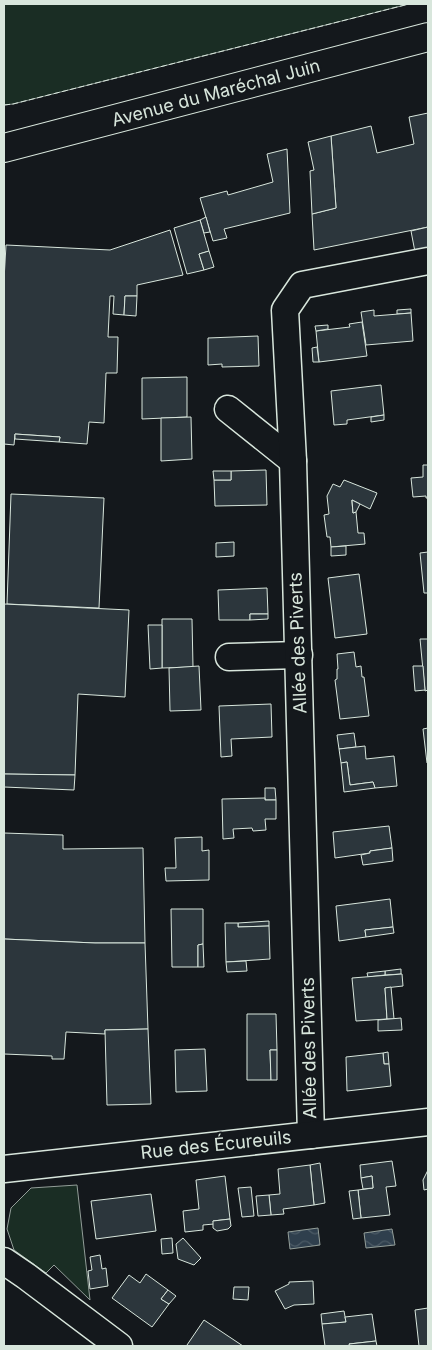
<svg xmlns="http://www.w3.org/2000/svg" width="432" height="1350" viewBox="0 0 432 1350" font-family="Inter,sans-serif">
<defs>
<pattern id="water-waves" width="16" height="10" patternUnits="userSpaceOnUse" patternTransform="scale(1.25)"><rect width="16" height="10" fill="#2f3f4d"/><path d="M0 5q4-4 8 0t8 0" fill="none" stroke="#4c5b66"/></pattern>
</defs>
<rect width="100%" height="100%" fill="#14181c"/>
<g fill="#1a2d24" stroke="#939e99">
<polygon points="4,4 409,4 13,104 4,105"/>
<polygon points="77,1185 90,1300 54,1265 46,1273 14,1250 7,1229 11,1208 31,1188"/>
</g>
<g fill="url(#water-waves)" stroke="#939e99">
<polygon points="318,1228 320,1245 290,1249 288,1232"/>
<polygon points="392,1229 395,1245 366,1248 364,1233"/>
</g>
<g fill="#2c363c" stroke="#d8e6dc">
<polygon points="428,113 428,227 314,250 312,214 336,208 331,136 371,126 377,153 414,144 409,117"/>
<polygon points="331,136 336,208 312,214 310,171 314,170 308,142"/>
<polygon points="287,149 290,213 224,229 227,238 213,241 200,198 227,191 228,195 273,182 267,154"/>
<polygon points="206,217 210,232 204,233 200,220"/>
<polygon points="200,220 209,251 199,254 204,270 187,274 174,228"/>
<polygon points="428,227 428,249 415,252 411,231"/>
<polygon points="170,230 183,275 137,285 137,296 125,296 124,315 113,314 114,296 110,296 108,337 118,337 117,373 106,373 104,423 89,422 87,444 59,442 60,437 15,434 14,445 4,444 4,280 6,245 110,250"/>
<polygon points="209,251 214,267 204,270 199,254"/>
<polygon points="125,296 137,296 136,316 124,315"/>
<polygon points="411,309 411,313 397,314 397,310"/>
<polygon points="374,310 374,316 411,313 413,341 366,345 361,312"/>
<polygon points="362,322 367,356 319,362 316,331 350,327 349,324"/>
<polygon points="328,325 328,329 316,331 315,326"/>
<polygon points="258,336 259,366 222,367 222,364 208,365 208,338"/>
<polygon points="317,347 319,362 313,362 312,348"/>
<polygon points="187,377 187,417 142,419 142,378"/>
<polygon points="381,385 384,415 347,420 347,424 334,425 331,391"/>
<polygon points="384,415 384,420 371,422 371,417"/>
<polygon points="191,417 192,459 161,461 161,418"/>
<polygon points="15,434 60,437 59,442 15,439"/>
<polygon points="423,465 428,465 428,498 426,498 426,496 413,497 411,478 423,477"/>
<polygon points="266,470 267,505 215,506 214,480 231,480 231,471"/>
<polygon points="213,471 231,471 231,480 214,480"/>
<polygon points="344,480 377,493 370,509 352,500 352,502 353,513 356,512 358,533 364,533 365,544 331,547 330,537 327,537 324,515 329,514 327,496 333,484 340,487"/>
<polygon points="11,494 104,498 99,608 7,604"/>
<polygon points="352,500 360,504 356,512 353,513"/>
<polygon points="234,542 234,556 216,557 216,543"/>
<polygon points="346,546 346,555 331,556 331,547"/>
<polygon points="428,552 428,593 424,593 420,553"/>
<polygon points="359,574 367,634 335,638 328,578"/>
<polygon points="267,588 268,614 250,614 250,620 219,620 218,590"/>
<polygon points="4,604 129,610 125,697 78,694 75,775 4,774"/>
<polygon points="250,614 268,614 268,619 250,620"/>
<polygon points="162,619 192,619 193,667 162,668"/>
<polygon points="148,625 162,625 162,668 150,669"/>
<polygon points="420,639 428,639 428,690 425,691"/>
<polygon points="354,652 356,667 361,666 362,677 364,677 369,716 340,719 335,680 337,679 337,669 338,669 337,654"/>
<polygon points="199,666 201,710 170,711 169,668"/>
<polygon points="413,666 423,666 425,690 415,691"/>
<polygon points="271,704 272,737 231,739 232,756 221,757 219,706"/>
<polygon points="428,728 428,763 427,763 423,729"/>
<polygon points="354,733 356,747 339,749 337,735"/>
<polygon points="365,746 366,759 394,756 397,786 375,788 373,782 350,785 347,762 341,763 339,749"/>
<polygon points="347,762 350,785 373,782 375,788 344,792 341,763"/>
<polygon points="4,774 75,775 74,790 4,787"/>
<polygon points="265,788 275,788 276,800 265,800"/>
<polygon points="265,798 265,800 276,800 276,819 265,819 266,830 253,831 252,828 233,829 234,838 223,839 222,799"/>
<polygon points="389,826 392,848 370,851 370,853 335,858 333,832"/>
<polygon points="4,833 63,835 63,849 143,848 145,943 95,943 4,939"/>
<polygon points="202,837 202,851 209,850 209,880 166,881 165,868 176,868 175,838"/>
<polygon points="392,848 393,861 363,865 361,855 370,853 370,851"/>
<polygon points="390,899 393,927 365,930 366,937 339,941 336,906"/>
<polygon points="171,909 203,909 203,944 198,945 198,967 172,967"/>
<polygon points="269,921 269,926 238,927 238,923"/>
<polygon points="225,923 238,923 238,927 269,926 270,959 226,962"/>
<polygon points="393,927 394,933 366,937 365,930"/>
<polygon points="4,939 95,943 145,943 148,1029 105,1030 105,1034 66,1032 64,1059 52,1059 52,1056 4,1054"/>
<polygon points="203,944 204,967 198,967 198,945"/>
<polygon points="246,961 247,971 227,972 226,962"/>
<polygon points="401,969 401,974 385,975 385,971"/>
<polygon points="385,971 385,975 368,977 367,973"/>
<polygon points="402,974 403,986 385,988 387,1019 356,1021 352,978"/>
<polygon points="391,987 394,1019 387,1019 385,988"/>
<polygon points="247,1014 276,1014 277,1050 270,1050 271,1080 247,1080"/>
<polygon points="401,1018 402,1030 378,1031 378,1020"/>
<polygon points="148,1029 151,1104 107,1105 105,1030"/>
<polygon points="205,1049 207,1091 176,1092 175,1050"/>
<polygon points="270,1050 277,1050 277,1080 271,1080"/>
<polygon points="388,1052 389,1064 384,1064 383,1053"/>
<polygon points="383,1053 384,1064 389,1064 391,1086 347,1091 346,1057"/>
<polygon points="392,1161 396,1186 386,1187 390,1215 361,1218 358,1190 373,1188 372,1176 361,1178 360,1165"/>
<polygon points="320,1163 325,1203 314,1205 310,1165"/>
<polygon points="310,1165 314,1205 283,1209 284,1214 271,1215 269,1195 280,1194 278,1169"/>
<polygon points="428,1170 428,1196 428,1189 424,1190 423,1180"/>
<polygon points="225,1176 230,1219 213,1221 214,1224 203,1225 203,1230 185,1232 183,1211 199,1209 196,1180"/>
<polygon points="372,1176 373,1188 363,1189 361,1178"/>
<polygon points="251,1187 254,1216 242,1217 238,1188"/>
<polygon points="358,1190 361,1218 353,1219 349,1191"/>
<polygon points="151,1194 156,1231 96,1239 91,1201"/>
<polygon points="269,1195 271,1215 258,1216 256,1196"/>
<polygon points="230,1219 231,1226 228,1229 217,1231 213,1228 213,1221"/>
<polygon points="172,1238 173,1253 162,1254 161,1239"/>
<polygon points="183,1238 201,1258 194,1265 178,1259 176,1244"/>
<polygon points="100,1255 102,1269 106,1268 108,1286 90,1289 88,1271 92,1270 90,1257"/>
<polygon points="146,1274 168,1290 161,1299 169,1304 152,1327 112,1298 129,1275 140,1283"/>
<polygon points="313,1281 314,1304 294,1305 285,1309 275,1291 289,1284 289,1282"/>
<polygon points="234,1287 249,1287 248,1300 233,1299"/>
<polygon points="168,1290 176,1296 169,1304 161,1299"/>
<polygon points="428,1308 428,1346 419,1346 415,1310"/>
<polygon points="344,1311 346,1322 322,1324 321,1314"/>
<polygon points="372,1314 376,1341 349,1344 350,1346 325,1346 322,1324 346,1322 345,1317"/>
<polygon points="204,1320 243,1346 188,1346 187,1345"/>
<polygon points="376,1341 377,1346 350,1346 349,1344"/>
</g>
<g fill="none" stroke-linecap="round" stroke-linejoin="round">
<defs>
<g id="minor">
<polyline points="228,409 293,461"/>
<polyline points="229,657 299,655"/>
<polyline points="311,1135 293,461 285,310 302,285 428,261"/>
<polyline points="4,1169 428,1122"/>
<polyline points="4,1261 26,1276 119,1346"/>
</g>
<polyline id="major" points="4,148 428,37"/>
</defs>
<use href="#minor" stroke="#d8e6dc" stroke-width="29"/>
<use href="#major" stroke="#d8e6dc" stroke-width="30"/>
<use href="#minor" stroke="#14181c" stroke-width="26"/>
<use href="#major" stroke="#14181c" stroke-width="28"/>
<polyline stroke="#d8e6dc" stroke-width="1" stroke-dasharray="6 2.5" stroke-linecap="butt" points="4,105 13,104 409,4"/>
</g>
<g text-anchor="middle" stroke-width="4" stroke-linejoin="round" paint-order="stroke">
<g font-size="18" fill="#d8e6dc" stroke="#14181c">
<text transform="translate(216 93) rotate(-15)" y="6">Avenue du Maréchal Juin</text>
<text transform="translate(298 643) rotate(-92)" y="6">Allée des Piverts</text>
<text transform="translate(309 1048) rotate(-91)" y="6">Allée des Piverts</text>
<text transform="translate(216 1145) rotate(-6)" y="6">Rue des Écureuils</text>
</g>
</g>
<rect width="432" height="1350" fill="none" stroke="#d8e6dc" stroke-width="10"/>
</svg>
